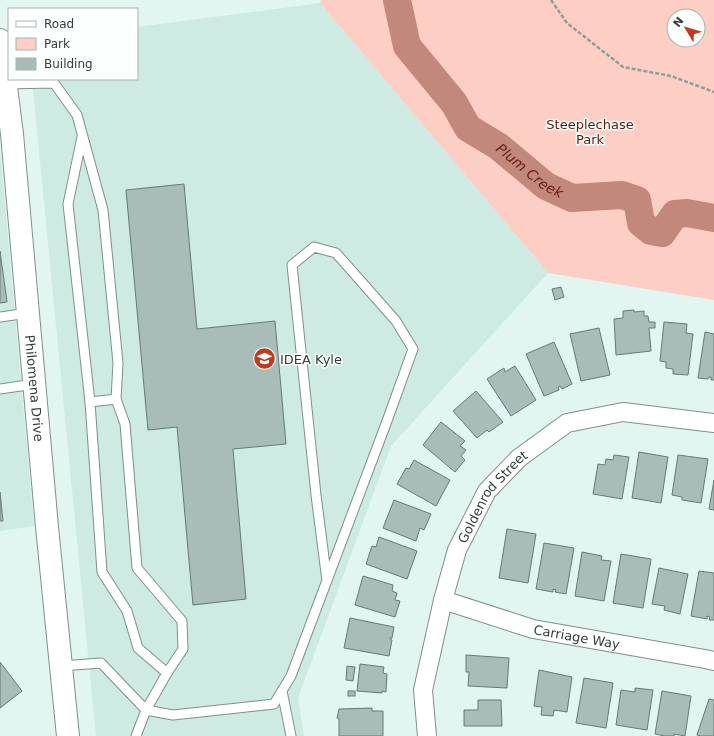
<svg xmlns="http://www.w3.org/2000/svg" width="714" height="736" viewBox="0 0 714 736" font-family="'DejaVu Sans',sans-serif">
<rect width="100%" height="100%" fill="#e1f6f0"/>
<g fill="#cdeae3">
<polygon points="320,3 548,273 391,446 298,698 304,736 96,736 32,79 137,79 137,27"/>
<polygon points="0,149 34,526 0,531"/>
</g>
<path fill="#fdcfc4" fill-rule="evenodd" d="M321,0H714V300L548,273L320,3ZM674,16H698V40H674Z"/>
<g fill="none" stroke-linecap="round" stroke-linejoin="round">
<path stroke="#c2887b" stroke-width="28" id="s1" d="M397,0L407,46L454,103L468,128L498,146L546,186L572,198L622,195L637,200L641,223L651,231L662,233L675,214L687,213L714,218"/>
</g>
<g fill="#a8bdb7" stroke="#677a74">
<polygon points="184,184 197,329 275,321 286,444 233,449 246,599 193,605 177,427 148,430 126,190"/>
<polygon points="0,251 7,302 0,303"/>
<polygon points="561,287 564,297 555,300 552,289"/>
<polygon points="634,310 634,312 644,311 644,316 648,316 649,322 655,322 655,328 649,328 651,351 616,355 614,319 623,318 623,311"/>
<polygon points="664,322 687,324 686,333 693,334 688,375 673,374 673,369 666,368 666,362 660,361"/>
<polygon points="599,328 610,375 581,381 570,334"/>
<polygon points="705,332 714,334 714,380 711,380 711,377 709,377 708,379 698,378"/>
<polygon points="554,342 572,384 562,389 560,386 558,387 559,390 544,396 526,354"/>
<polygon points="515,366 536,400 511,416 487,379 504,368 505,372"/>
<polygon points="476,391 503,422 489,432 487,430 477,438 453,411"/>
<polygon points="441,422 465,441 460,446 466,450 461,456 465,460 455,472 423,445"/>
<polygon points="639,452 668,457 661,503 632,498"/>
<polygon points="614,455 629,457 622,499 593,494 598,464 605,465 606,459 613,460"/>
<polygon points="678,455 708,459 701,503 682,500 682,497 672,495"/>
<polygon points="414,460 450,480 436,506 397,484 406,468 409,469"/>
<polygon points="714,480 714,510 709,509"/>
<polygon points="0,492 3,521 0,521"/>
<polygon points="394,500 431,514 424,530 420,528 416,541 383,528"/>
<polygon points="507,529 536,534 528,583 499,578"/>
<polygon points="379,537 417,551 407,579 366,564 372,546 376,547"/>
<polygon points="544,543 574,548 566,594 555,592 556,590 553,589 553,592 536,589"/>
<polygon points="582,552 602,556 601,560 611,561 604,601 575,596"/>
<polygon points="621,554 651,559 643,608 613,603"/>
<polygon points="659,568 688,574 680,614 664,610 665,606 652,604"/>
<polygon points="699,571 714,573 714,620 709,620 710,617 707,616 707,619 691,616"/>
<polygon points="363,576 393,585 392,591 397,593 395,600 400,601 395,617 355,605"/>
<polygon points="350,618 394,627 392,638 390,638 390,639 392,640 389,656 344,648"/>
<polygon points="466,655 509,658 507,688 468,686 469,672 466,672"/>
<polygon points="0,662 22,691 0,708"/>
<polygon points="360,664 384,667 383,673 387,674 386,692 382,691 382,693 357,691"/>
<polygon points="347,666 355,667 353,681 346,680"/>
<polygon points="539,670 572,677 567,712 554,710 553,716 541,715 542,707 534,706"/>
<polygon points="584,678 613,683 606,728 576,723"/>
<polygon points="635,688 653,690 647,730 616,725 621,690 635,692"/>
<rect x="348" y="691" width="7" height="5"/>
<polygon points="662,691 691,696 685,736 674,734 674,736 665,736 655,734"/>
<polygon points="709,699 714,700 714,736 701,736 697,735"/>
<polygon points="478,700 501,700 502,726 464,726 464,710 478,710"/>
<polygon points="372,708 372,711 383,711 383,736 339,736 339,719 337,718 339,709"/>
</g>
<g fill="none" stroke-linecap="round" stroke-linejoin="round">
<defs>
<g id="service">
<polyline points="5,84 54,83 77,115 103,210 118,363 116,399 90,402 102,572 127,611 138,648 167,673 146,710 101,663 61,666"/>
<polyline points="82,137 68,204 90,402"/>
<polyline points="0,317 28,313"/>
<polyline points="0,389 34,384"/>
<polyline points="116,399 125,424 137,568 182,621 183,649 167,673"/>
<polyline points="282,691 291,736"/>
<polyline points="136,736 146,710 173,715 274,704 291,676 387,421 413,349 396,321 336,253 314,247 292,265 316,495 327,581"/>
</g>
<g id="minor">
<path id="s2" d="M443,600L533,629L705,659L714,661"/>
<path id="s3" d="M427,736L423,690L443,600L457,550L487,491L519,458L567,423L623,412L714,423"/>
</g>
<g id="tertiary">
<path id="s4" d="M0,40L12,134L47,527L68,736"/>
</g>
</defs>
<use href="#service" stroke="#7d918b" stroke-width="11"/>
<use href="#minor" stroke="#7d918b" stroke-width="20"/>
<use href="#tertiary" stroke="#7d918b" stroke-width="24"/>
<polyline stroke="#8e9d99" stroke-width="2.5" stroke-dasharray="4 2" stroke-linecap="butt" points="551,0 567,23 623,67 671,76 714,92"/>
<use href="#service" stroke="#fff" stroke-width="9"/>
<use href="#minor" stroke="#fff" stroke-width="18"/>
<use href="#tertiary" stroke="#fff" stroke-width="22"/>
</g>
<defs>
<symbol id="school-disc" viewBox="-11 -11 22 22"><circle r="9.5" fill="#c3391a" stroke="#fbfffe"/><path d="M0-5L7-2L0 1L-7-2ZM-4 1L0 2.5L4 1V4Q0 6-4 4Z" fill="#fff"/></symbol>
</defs>
<g fill-rule="evenodd">
<use href="#school-disc" x="252" y="346" width="25" height="25"/>
</g>
<g text-anchor="middle" stroke-width="3" stroke-linejoin="round" paint-order="stroke">
<g font-size="13" fill="#5d1808" stroke="#fbfffe">
<text x="590" y="129">Steeplechase<tspan x="590" dy="15">Park</tspan></text>
</g>
<g font-size="13" fill="#353d3b" stroke="#fbfffe" text-anchor="start">
<text x="280" y="364">IDEA Kyle</text>
</g>
<g font-size="13" fill="#353d3b" stroke="#fbfffe">
<text dy="5" stroke="none"><textPath href="#s4" startOffset="350">Philomena Drive</textPath></text>
<text dy="5" stroke="none"><textPath href="#s3" startOffset="255">Goldenrod Street</textPath></text>
<text dy="5" stroke="none"><textPath href="#s2" startOffset="139">Carriage Way</textPath></text>
</g>
<g font-size="14" font-style="italic" fill="#672112" stroke="#fbfffe">
<text dy="5" stroke="none"><textPath href="#s1" startOffset="225">Plum Creek</textPath></text>
</g>
</g>
<rect x="8" y="8" width="130" height="72" fill="#fbfffe" stroke="#acb1b0"/>
<rect x="16" y="21" width="20" height="6" fill="#ffffff" stroke="#acb1b0"/>
<text x="44" y="28" font-size="12" fill="#353d3b">Road</text>
<rect x="16" y="38" width="20" height="12" fill="#fdcfc4" stroke="#acb1b0"/>
<text x="44" y="48" font-size="12" fill="#353d3b">Park</text>
<rect x="16" y="58" width="20" height="12" fill="#a8bdb7" stroke="#acb1b0"/>
<text x="44" y="68" font-size="12" fill="#353d3b">Building</text>
<g transform="translate(686 28) rotate(308)"><circle r="19" fill="#fbfffe" stroke="#acb1b0"/>
<path d="M0-3L7 15L0 10L-7 15Z" fill="#c3391a"/>
<text y="-6" font-size="11" font-weight="bold" text-anchor="middle" fill="#353d3b">N</text>
</g>
</svg>
